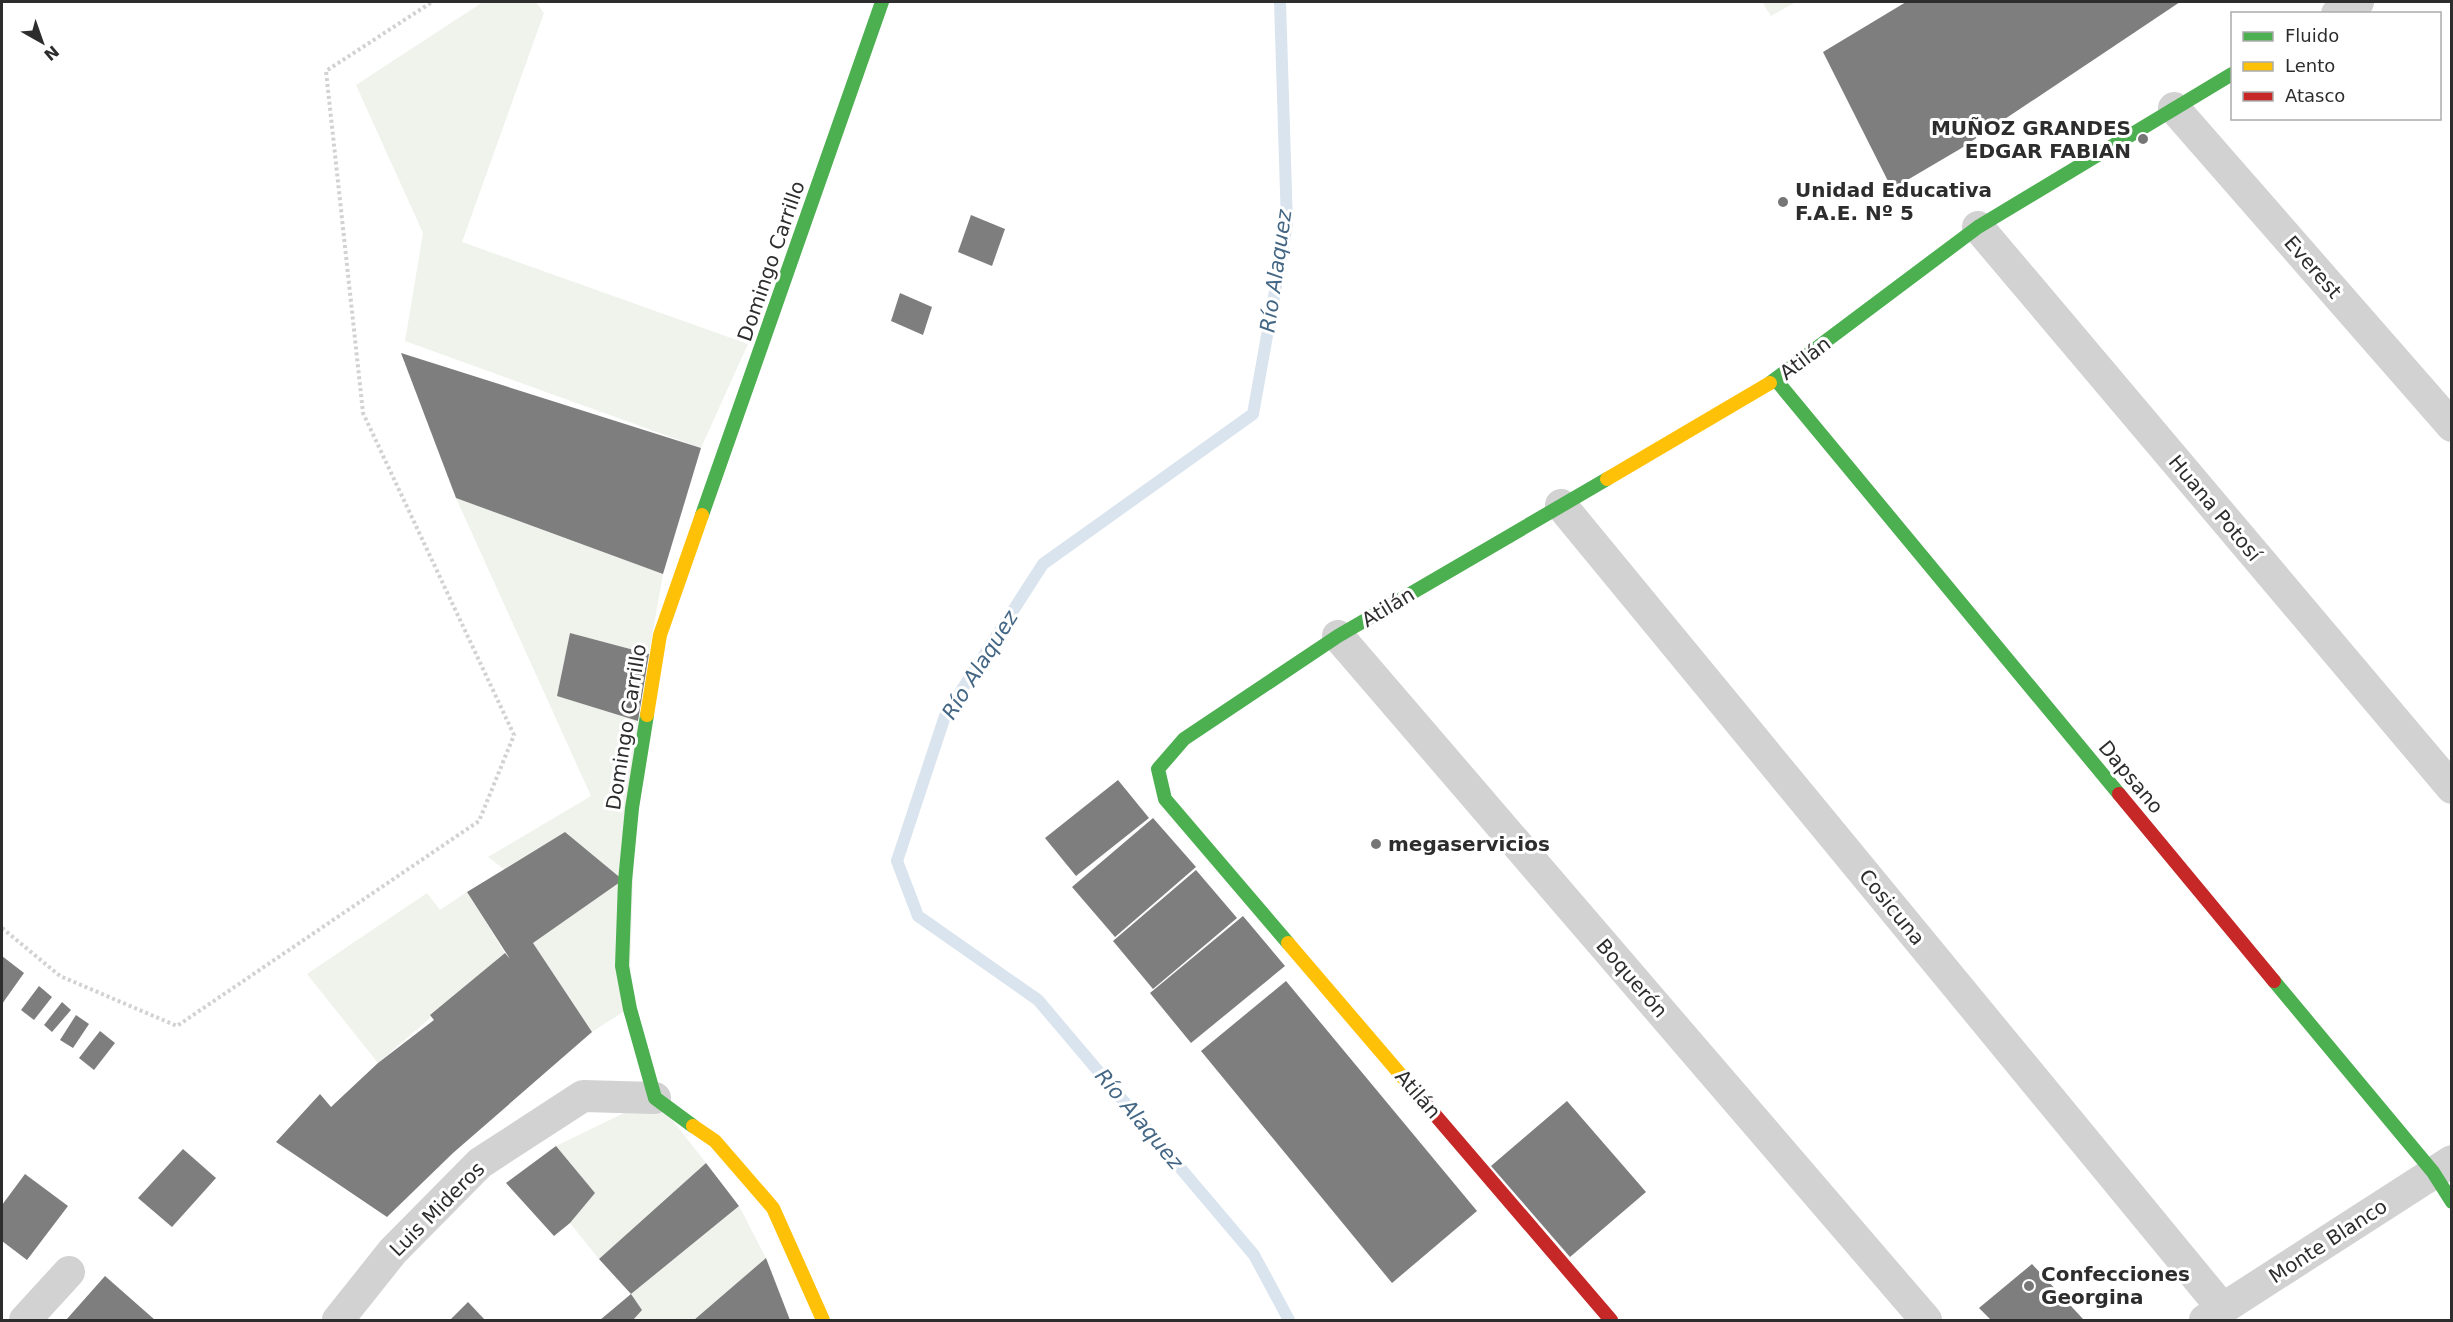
<svg xmlns="http://www.w3.org/2000/svg" width="2453" height="1322" viewBox="0 0 2453 1322" font-family="'DejaVu Sans',sans-serif">
<rect width="100%" height="100%" fill="#fff"/>
<g fill="#eff3ec">
<polygon points="483,2 536,2 544,13 462,242 748,344 701,448 405,341 423,233 356,85"/>
<polygon points="1762,2 1796,2 1771,16"/>
<polygon points="456,498 663,574 649,654 570,633 557,695 638,721 629,1008 592,1032 533,943 623,880 565,832 504,869 488,857 591,796"/>
<polygon points="467,892 505,953 378,1063 307,974 427,893 440,910"/>
<polygon points="655,1098 706,1163 599,1259 570,1223 595,1193 556,1146"/>
<polygon points="739,1206 766,1258 694,1320 633,1320 642,1310 631,1294"/>
</g>
<g fill="none" stroke-linecap="round" stroke-linejoin="round">
<polyline stroke="#dae4ee" stroke-width="12" points="1280,2 1287,224 1253,414 1043,564 945,716 897,861 918,916 1038,1000 1254,1255 1289,1320"/>
</g>
<g fill="#7e7e7e">
<polygon points="1906,2 2180,2 1960,149 1892,189 1823,52"/>
<polygon points="971,215 1005,229 992,266 958,252"/>
<polygon points="900,293 932,307 923,335 891,321"/>
<polygon points="401,353 701,448 663,574 456,498"/>
<polygon points="570,633 649,654 638,721 557,696"/>
<polygon points="1118,780 1149,818 1076,876 1045,838"/>
<polygon points="1153,818 1196,867 1115,937 1072,887"/>
<polygon points="565,832 623,880 533,943 592,1032 453,1153 387,1217 276,1142 320,1094 331,1107 378,1063 434,1020 430,1015 505,953 510,959 467,892"/>
<polygon points="1196,870 1237,918 1153,989 1113,941"/>
<polygon points="1243,916 1285,966 1191,1043 1150,993"/>
<polygon points="2,956 24,973 2,1004"/>
<polygon points="1286,981 1477,1211 1392,1283 1201,1051"/>
<polygon points="39,986 52,997 34,1020 21,1010"/>
<polygon points="62,1002 71,1010 52,1032 44,1025"/>
<polygon points="76,1015 89,1024 73,1048 60,1040"/>
<polygon points="100,1031 115,1043 94,1070 79,1058"/>
<polygon points="1567,1101 1646,1192 1570,1257 1491,1166"/>
<polygon points="556,1146 595,1193 570,1223 554,1236 506,1183"/>
<polygon points="183,1149 216,1178 172,1227 138,1198"/>
<polygon points="706,1163 739,1206 631,1294 642,1310 633,1320 600,1320 631,1294 599,1259"/>
<polygon points="25,1174 68,1206 27,1260 2,1241 2,1205"/>
<polygon points="766,1258 790,1320 694,1320"/>
<polygon points="2032,1264 2083,1319 1991,1320 1979,1308"/>
<polygon points="105,1276 155,1320 66,1320"/>
<polygon points="468,1302 485,1320 450,1320"/>
</g>
<g fill="none" stroke-linecap="round" stroke-linejoin="round">
<polyline stroke="#d2d2d2" stroke-width="4" stroke-dasharray="3 3" stroke-linecap="butt" points="2,928 60,976 177,1026 479,821 514,735 363,413 326,71 432,2"/>
<g stroke="#d2d2d2" stroke-width="32">
<polyline points="2337,14 2358,2"/>
<polyline points="2174,108 2452,426"/>
<polyline points="1978,227 2452,788"/>
<polyline points="1561,505 2223,1309"/>
<polyline points="1338,636 1926,1320"/>
<polyline points="25,1320 69,1272"/>
<polyline points="338,1320 393,1251 480,1163 583,1096 655,1098"/>
<polyline points="2205,1320 2452,1161"/>
</g>
<g stroke="#4caf50" stroke-width="14">
<polyline points="1776,380 2119,794"/>
<polyline points="1770,383 1978,227 2232,74"/>
<polyline points="702,515 882,2"/>
<polyline points="647,715 632,808 625,881 622,966 630,1009 655,1098 693,1126"/>
<polyline points="1288,943 1165,799 1158,769 1184,739 1338,636 1607,479"/>
<polyline points="2274,981 2433,1172 2452,1202"/>
</g>
<g stroke="#ffc107" stroke-width="14">
<polyline points="1607,479 1770,383"/>
<polyline points="647,715 660,635 702,515"/>
<polyline points="1288,943 1418,1095"/>
<polyline points="693,1126 715,1141 773,1208 823,1320"/>
</g>
<g stroke="#c62828" stroke-width="14">
<polyline points="2119,794 2274,981"/>
<polyline points="1418,1095 1611,1320"/>
</g>
</g>
<g fill="#767676" stroke="#fff" stroke-width="2">
<circle cx="2143" cy="139" r="6"/>
<circle cx="1783" cy="202" r="6"/>
<circle cx="1376" cy="844" r="6"/>
<circle cx="2029" cy="1286" r="6"/>
</g>
<g text-anchor="middle" stroke-width="6" stroke-linejoin="round" paint-order="stroke">
<g font-size="20" font-weight="bold" fill="#2d2d2d" stroke="#fff" text-anchor="start">
<text x="2131" y="135" text-anchor="end">MUÑOZ GRANDES<tspan x="2131" dy="23">EDGAR FABIAN</tspan></text>
<text x="1795" y="197">Unidad Educativa<tspan x="1795" dy="23">F.A.E. Nº 5</tspan></text>
<text x="1388" y="851">megaservicios</text>
<text x="2041" y="1281">Confecciones<tspan x="2041" dy="23">Georgina</tspan></text>
</g>
<g font-size="20" fill="#2d2d2d" stroke="#fff">
<text transform="translate(771 261) rotate(-71)" y="7">Domingo Carrillo</text>
<text transform="translate(2313 267) rotate(49)" y="7">Everest</text>
<text transform="translate(1805 358) rotate(-37)" y="7">Atilán</text>
<text transform="translate(2215 508) rotate(50)" y="7">Huana Potosí</text>
<text transform="translate(1388 607) rotate(-31)" y="7">Atilán</text>
<text transform="translate(626 727) rotate(-81)" y="7">Domingo Carrillo</text>
<text transform="translate(2131 777) rotate(50)" y="7">Dapsano</text>
<text transform="translate(1892 907) rotate(51)" y="7">Cosicuna</text>
<text transform="translate(1632 978) rotate(49)" y="7">Boquerón</text>
<text transform="translate(1418 1094) rotate(49)" y="7">Atilán</text>
<text transform="translate(437 1209) rotate(-45)" y="7">Luis Mideros</text>
<text transform="translate(2328 1241) rotate(-33)" y="7">Monte Blanco</text>
</g>
<g font-size="21" font-style="italic" fill="#446785" stroke="#fff">
<text transform="translate(1276 271) rotate(-82)" y="7">Río Alaquez</text>
<text transform="translate(980 665) rotate(-58)" y="7">Río Alaquez</text>
<text transform="translate(1139 1119) rotate(50)" y="7">Río Alaquez</text>
</g>
</g>
<rect width="2453" height="1322" fill="none" stroke="#2d2d2d" stroke-width="6"/>
<rect x="2231" y="12" width="210" height="108" fill="#ffffff" stroke="#ababab" stroke-width="1.5"/>
<rect x="2243" y="32" width="30" height="9" fill="#4caf50" stroke="#ababab" stroke-width="1.5"/>
<text x="2285" y="42" font-size="18" fill="#2d2d2d">Fluido</text>
<rect x="2243" y="62" width="30" height="9" fill="#ffc107" stroke="#ababab" stroke-width="1.5"/>
<text x="2285" y="72" font-size="18" fill="#2d2d2d">Lento</text>
<rect x="2243" y="92" width="30" height="9" fill="#c62828" stroke="#ababab" stroke-width="1.5"/>
<text x="2285" y="102" font-size="18" fill="#2d2d2d">Atasco</text>
<g transform="translate(42 42) rotate(140)" stroke="#ffffff" stroke-width="4.5" paint-order="stroke">
<path d="M0-4.5L10 22L0 15L-10 22Z" fill="#2d2d2d"/>
<text y="-9" font-size="16" font-weight="bold" text-anchor="middle" fill="#2d2d2d">N</text>
</g>
</svg>
